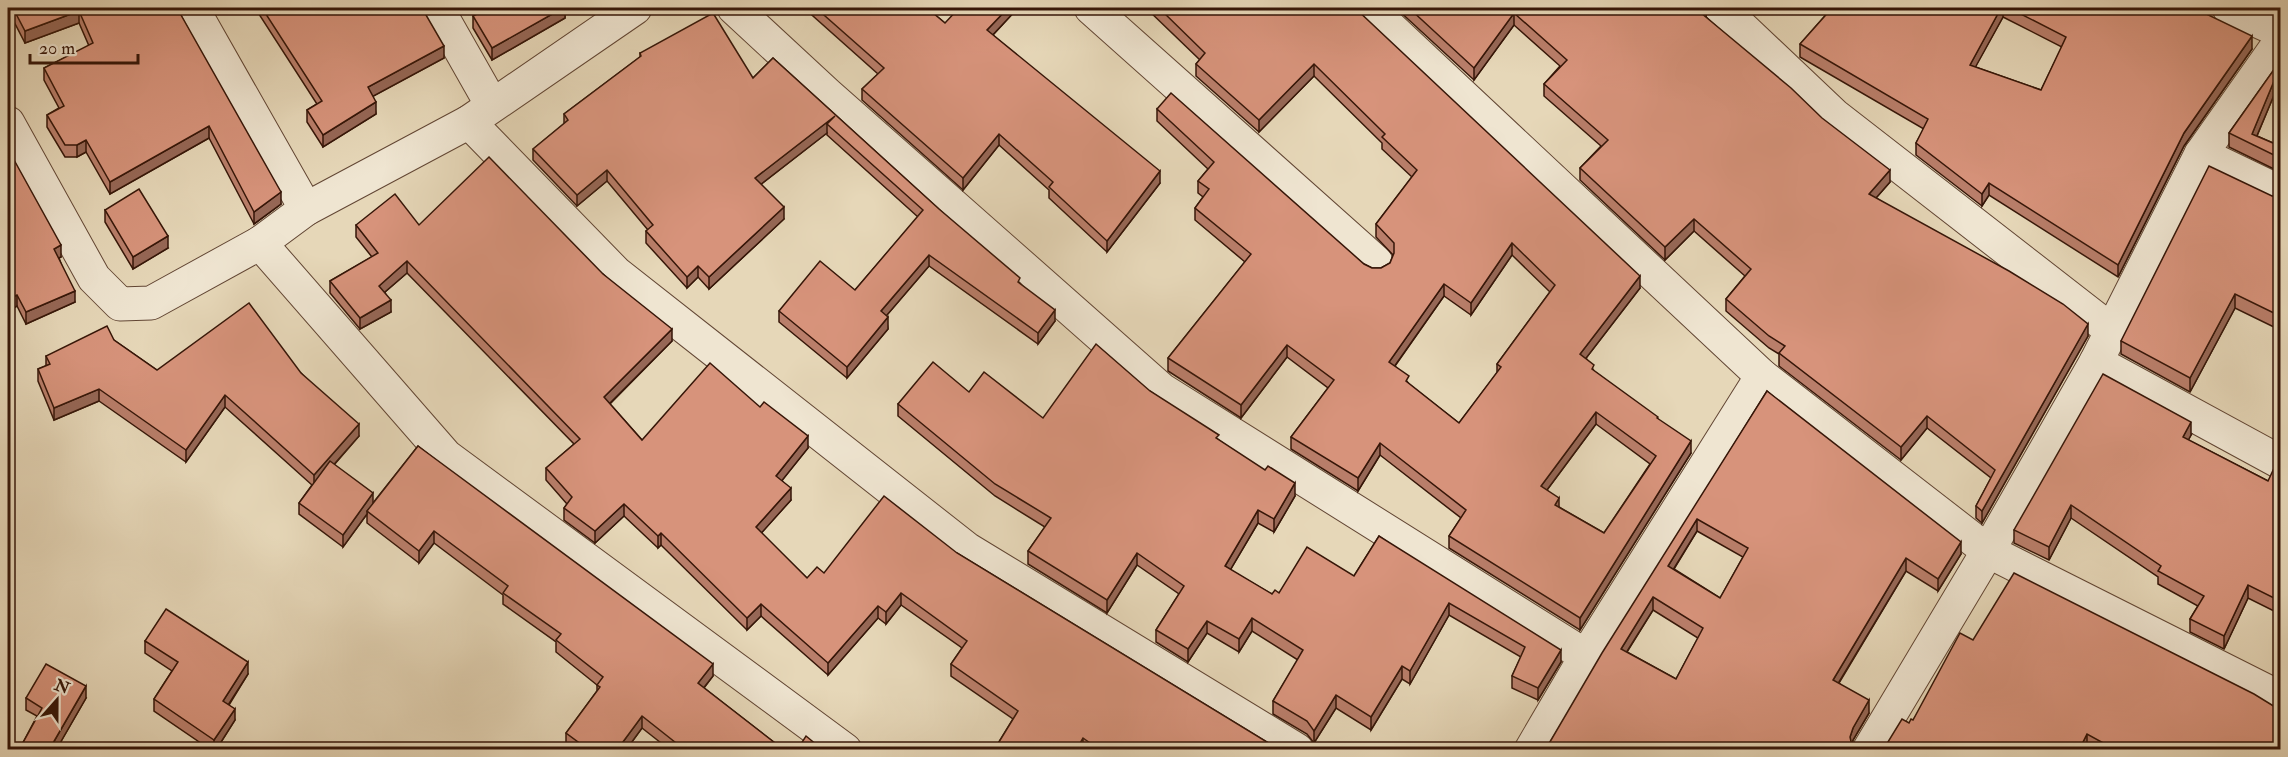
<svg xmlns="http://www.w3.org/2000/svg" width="2288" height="757" viewBox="0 0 2288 757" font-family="'IM FELL Double Pica',serif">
<rect width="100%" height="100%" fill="#e6d7b8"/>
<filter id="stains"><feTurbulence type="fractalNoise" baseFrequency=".00333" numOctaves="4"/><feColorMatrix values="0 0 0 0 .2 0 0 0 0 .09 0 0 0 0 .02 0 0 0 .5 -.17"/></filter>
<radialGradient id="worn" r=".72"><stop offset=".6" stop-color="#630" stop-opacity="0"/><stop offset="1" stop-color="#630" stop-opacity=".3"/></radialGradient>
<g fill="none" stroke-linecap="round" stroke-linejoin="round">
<defs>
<g id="minor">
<polyline points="192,8 306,209"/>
<polyline points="437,8 492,105"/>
<polyline points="734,8 827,94 1162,390 1586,656"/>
<polyline points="1091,8 1376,262"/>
<polyline points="1369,8 1762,376 1988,551 2280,698"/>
<polyline points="1721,8 1834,115 2112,331"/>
<polyline points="2229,8 2280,31"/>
<polyline points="469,122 616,273 967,549 1297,750"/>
<polyline points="8,123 94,278 120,304 151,303 260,243 306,209 469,122 635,8"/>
<polyline points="2201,154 2280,192"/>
<polyline points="260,243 446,456 845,750"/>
<polyline points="2096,362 2280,462"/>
<polyline points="1531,750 1586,656 1762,376"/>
<polyline points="1869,750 1988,551 2096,362 2201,154 2280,42"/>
</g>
</defs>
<use href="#minor" stroke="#624634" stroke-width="35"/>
<use href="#minor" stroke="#efe5d1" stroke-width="33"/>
</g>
<g fill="#b97e6a" stroke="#361608" stroke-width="1.5" fill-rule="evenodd">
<polygon points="8,8 177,8 281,204 254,224 209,138 110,194 86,152 77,157 65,157 47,127 47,115 59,108 44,80 44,68 89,46 79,23 25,43 8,10"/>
<polygon points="255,8 422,8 444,58 373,96 376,114 323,147 307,122 307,110 317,104"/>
<polygon points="565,8 565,18 492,60 473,28 473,16"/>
<polygon points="804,8 927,8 945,23 1018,8 993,35 1160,183 1107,252 1049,198 1049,190 999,145 963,190 862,100 862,89 878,74"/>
<path d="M1146,8H1355L1640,288L1586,358L1594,371L1658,419L1691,453L1580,630L1449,548V536L1461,518L1380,455L1358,491L1291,449V437L1328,388L1287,357L1241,418L1168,371V358L1245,262L1195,220V208L1203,197L1198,193V181L1208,169L1157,121V109L1364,264L1372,268H1381L1390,263L1393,255L1376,237V224L1412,177L1382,149V143L1314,76L1259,132L1196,76V64L1200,60ZM1512,255L1550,292L1497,364V373L1459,423L1409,384L1395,366L1444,296L1471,315ZM1596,424L1650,464L1604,533L1559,507L1547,490Z"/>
<polygon points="1396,8 1706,8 1706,17 1890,182 1876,198 2088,336 1982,523 1976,518 1976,506 1991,478 1927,428 1901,460 1779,366 1779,354 1769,348 1726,311 1726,299 1745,276 1694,231 1665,260 1580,180 1580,168 1601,146 1544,96 1544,84 1560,66 1514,25 1474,80"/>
<path d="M1829,8H2194L2252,49L2184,146L2118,277L1989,195L1982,206L1916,155V143L1924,129L1800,57V44L1831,9ZM2003,17L2062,47L2041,90L1975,67Z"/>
<polygon points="640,53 753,78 773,58 1020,283 1055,321 1038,344 929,266 886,316 888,329 847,378 779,322 779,311 855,290 918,217 827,135 827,133 761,184 784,219 709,289 698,277 687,288 646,243 646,231 648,230 607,181 577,206 533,160 533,149 564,124 564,114 640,57"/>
<polygon points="2280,61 2280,97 2274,95 2257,136 2280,146 2280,172 2229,147 2229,133"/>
<polygon points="8,149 61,257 59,258 75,302 26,324 17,306 8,311"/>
<polygon points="2272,196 2280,197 2280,330 2235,308 2190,392 2121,354 2121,341"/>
<polygon points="105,210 168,248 133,269 105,222"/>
<polygon points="356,225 419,225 603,274 672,341 610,404 642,440 808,448 782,480 791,500 761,533 807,578 824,573 957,553 1280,750 994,750 1013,719 951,676 951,664 962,648 901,605 886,624 878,618 828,675 761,616 747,630 661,545 658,548 624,516 595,543 564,520 564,508 567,504 546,480 546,468 574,444 407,273 385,292 391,312 360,329 330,293 330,281 372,257 356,237"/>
<polygon points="114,340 157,370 301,373 359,436 334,465 373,503 418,446 713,676 704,688 784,750 670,750 642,728 626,750 573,750 566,745 566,733 597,691 597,685 556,652 556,642 503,604 503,595 434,543 419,563 367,523 367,514 343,547 299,514 299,503 312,485 225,407 186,462 99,401 54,420 38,381 38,369 46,366 46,356"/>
<polygon points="2280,371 2280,392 2278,391 2278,378"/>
<polygon points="1150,391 1219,440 1295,496 1274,532 1258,523 1230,570 1272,594 1354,576 1379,536 1561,662 1538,700 1512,688 1512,676 1521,657 1449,615 1410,684 1402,679 1371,730 1336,708 1314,743 1307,734 1273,714 1273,701 1298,660 1252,631 1239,652 1207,633 1188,662 1156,642 1156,630 1179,594 1137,565 1107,613 1028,564 1028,551 1045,527 995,496 898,416 898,404 969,392 1043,418"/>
<path d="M1767,391L1961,554L1938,591L1906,571L1839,683L1869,713L1853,740L1852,746L1547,747ZM1697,531L1743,557L1720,598L1674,569ZM1653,610L1698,638L1676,679L1627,652Z"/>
<polygon points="2191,435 2188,440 2268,481 2280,467 2280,614 2248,598 2224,649 2190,632 2190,619 2198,606 2158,584 2158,577 2071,518 2049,560 2014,543 2014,530"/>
<polygon points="1973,640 2280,749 2280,750 2092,750 2087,747 2086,750 1883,750 1913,720"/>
<polygon points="145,641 248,674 229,705 235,720 216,750 211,750 154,711 154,699 172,671 145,653"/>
<polygon points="26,698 86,698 56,750 19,750 37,716 26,710"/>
</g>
<g fill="#966756" stroke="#361608" stroke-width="1.5">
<polygon points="563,8 565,8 565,18 492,60 492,48"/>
<polygon points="1008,8 1018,8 987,41 987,30"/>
<polygon points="1705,8 1706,8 1706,18 1701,13"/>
<polygon points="2001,8 2003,8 2003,17 1970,77 1970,65"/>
<polygon points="79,11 79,23 25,43 25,31"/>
<polygon points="1514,13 1514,25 1474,80 1474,68"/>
<polygon points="2252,36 2252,49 2184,146 2118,277 2118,265 2184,133"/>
<polygon points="444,46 444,58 368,99 368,87"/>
<polygon points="1314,64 1314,76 1259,132 1259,120"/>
<polygon points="2274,81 2274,95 2253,145 2252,134"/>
<polygon points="376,102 376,114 323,147 323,135"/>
<polygon points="835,116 827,124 827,133 755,189 755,178"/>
<polygon points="209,126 209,138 110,194 110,182"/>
<polygon points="999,134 999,145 963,190 963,178"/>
<polygon points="86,140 86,152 77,157 77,145"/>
<polygon points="607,170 607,181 577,206 577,195"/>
<polygon points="1890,170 1890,182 1869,206 1869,194"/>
<polygon points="1160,171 1160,183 1107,252 1107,241"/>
<polygon points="1989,183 1989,195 1982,206 1982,194"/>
<polygon points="281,192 281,204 254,224 254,212"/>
<polygon points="784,207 784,219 709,289 709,277"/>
<polygon points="1694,219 1694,231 1665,260 1665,247"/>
<polygon points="168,236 168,248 133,269 133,257"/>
<polygon points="1512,243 1512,255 1471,315 1471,303"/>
<polygon points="61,245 61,257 54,260 54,249"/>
<polygon points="929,255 929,266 881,322 881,311"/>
<polygon points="407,261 407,273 379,297 379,286"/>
<polygon points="698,266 698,277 687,288 687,277"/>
<polygon points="1640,276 1640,288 1580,366 1580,354"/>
<polygon points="1444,284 1444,296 1389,374 1389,362"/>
<polygon points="75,291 75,302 26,324 26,312"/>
<polygon points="2235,294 2235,308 2190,392 2190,378"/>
<polygon points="17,295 17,306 8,311 8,299"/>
<polygon points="391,300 391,312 360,329 360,318"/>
<polygon points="1055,310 1055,321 1038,344 1038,333"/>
<polygon points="888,317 888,329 847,378 847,367"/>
<polygon points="2088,324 2088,336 1982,523 1982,511"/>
<polygon points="672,329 672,341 604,409 604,397"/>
<polygon points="1287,345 1287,357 1241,418 1241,405"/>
<polygon points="99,389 99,401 54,420 54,408"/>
<polygon points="225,395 225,407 186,462 186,450"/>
<polygon points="1596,412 1596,424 1541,498 1541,486"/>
<polygon points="1927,416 1927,428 1901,460 1901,447"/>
<polygon points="2191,422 2191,435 2183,450 2183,437"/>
<polygon points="359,424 359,436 314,487 314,475"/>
<polygon points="808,436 808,448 776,488 776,476"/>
<polygon points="1691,441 1691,453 1580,630 1580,618"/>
<polygon points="1380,443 1380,455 1358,491 1358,478"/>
<polygon points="1295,483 1295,496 1274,532 1274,519"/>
<polygon points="791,488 791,500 756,539 756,527"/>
<polygon points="373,493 373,505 367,511 367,514 343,547 343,535"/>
<polygon points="1559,498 1559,510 1555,505"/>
<polygon points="624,504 624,516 595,543 595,531"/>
<polygon points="2071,505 2071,518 2049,560 2049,547"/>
<polygon points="1258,510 1258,523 1225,579 1225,566"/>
<polygon points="1697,519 1697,531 1668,578 1668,566"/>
<polygon points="434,531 434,543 419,563 419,551"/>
<polygon points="661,533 661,545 658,548 658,536"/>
<polygon points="1961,542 1961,554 1938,591 1938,579"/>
<polygon points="1137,553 1137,565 1107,613 1107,600"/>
<polygon points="1906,558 1906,571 1833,692 1833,680"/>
<polygon points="2248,585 2248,598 2224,649 2224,636"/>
<polygon points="901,593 901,605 886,624 886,612"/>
<polygon points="1653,597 1653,610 1621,661 1621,649"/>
<polygon points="1449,603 1449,615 1410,684 1410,671"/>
<polygon points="761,604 761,616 747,630 747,618"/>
<polygon points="878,606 878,618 828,675 828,663"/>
<polygon points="1252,618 1252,631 1239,652 1239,639"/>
<polygon points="1207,621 1207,633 1188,662 1188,649"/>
<polygon points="1561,650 1561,662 1538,700 1538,688"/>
<polygon points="248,662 248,674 223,713 223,701"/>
<polygon points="713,664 713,676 698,695 698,683"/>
<polygon points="1402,666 1402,679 1371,730 1371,717"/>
<polygon points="86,686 86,698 56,750 49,750"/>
<polygon points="1336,695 1336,708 1314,743 1314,731"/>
<polygon points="1869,700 1869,713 1853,740 1850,749 1850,737 1853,728"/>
<polygon points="235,709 235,720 216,750 214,750 214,740"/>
<polygon points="642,716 642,728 626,750 617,750"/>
<polygon points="2087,734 2087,747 2086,750 2079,750"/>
<polygon points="2280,736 2280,750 2271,750"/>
<polygon points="1083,738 1083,750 1076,750"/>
</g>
<g fill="#d7937b" stroke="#361608" stroke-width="1.5" fill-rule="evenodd">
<polygon points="13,8 177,8 281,192 254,212 209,126 110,182 86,140 77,145 65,145 47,115 64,106 44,68 93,43 79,11 25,31"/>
<polygon points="262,8 422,8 444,46 368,87 376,102 323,135 307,110 322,101"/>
<polygon points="489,8 563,8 492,48 473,16"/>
<polygon points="816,8 927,8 945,23 959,8 1008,8 987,30 1160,171 1107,241 1049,187 1053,182 999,134 963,178 862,89 884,68"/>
<path d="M1159,8H1355L1640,276L1580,354L1594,365L1592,369L1658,417L1657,418L1691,441L1580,618L1449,536L1466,510L1380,443L1358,478L1291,437L1334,380L1287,345L1241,405L1168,358L1251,254L1195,208L1209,189L1198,181L1214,162L1157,109L1171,93L1364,264L1372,268H1381L1390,263L1394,253V243L1376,224L1417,170L1382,137L1385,134L1314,64L1259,120L1196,64L1205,53ZM1512,243L1555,285L1497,364L1501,367L1459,423L1406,381L1409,376L1389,362L1444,284L1471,303ZM1596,412L1656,456L1604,533L1555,505L1559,498L1541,486Z"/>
<polygon points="1409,8 1705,8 1701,13 1791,88 1822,118 1890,170 1869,194 2009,271 2063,304 2088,324 1982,511 1976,506 1995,470 1927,416 1901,447 1779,353 1785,346 1769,336 1726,299 1751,269 1694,219 1665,247 1580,168 1608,140 1544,84 1567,60 1514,13 1474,68"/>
<polygon points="1832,8 2001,8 1970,65 2041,90 2066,37 2009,8 2194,8 2252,36 2184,133 2118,265 1989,183 1982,194 1916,143 1928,119 1800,44"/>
<polygon points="713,13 753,78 773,58 939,209 1020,278 1018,282 1055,310 1038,333 929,255 881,311 888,317 847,367 779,311 820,261 855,290 923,210 827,124 835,116 755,178 784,207 709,277 698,266 687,277 646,231 653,225 607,170 577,195 533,149 568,120 564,114 641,56 640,53"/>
<polygon points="2280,61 2280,84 2274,81 2252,134 2280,146 2280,158 2229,133"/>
<polygon points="8,149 61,245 54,249 75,291 26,312 17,295 8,299"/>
<polygon points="489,157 603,274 672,329 604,397 642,440 710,363 760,407 764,402 808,436 776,476 791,488 756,527 807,578 817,567 824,573 884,496 957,553 1280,750 1100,750 1083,738 1076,750 994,750 1018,711 951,664 967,641 901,593 886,612 878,606 828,663 761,604 747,618 661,533 658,536 624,504 595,531 564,508 572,497 546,468 580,439 407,261 379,286 391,300 360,318 330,281 378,253 356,225 395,194 419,225"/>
<polygon points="2209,166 2272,196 2280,197 2280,316 2235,294 2190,378 2121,341"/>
<polygon points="139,189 168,236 133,257 105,210"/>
<polygon points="249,303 301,373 359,424 314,475 225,395 186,450 99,389 54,408 38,369 50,364 46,356 107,326 114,340 157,370"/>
<polygon points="1096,344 1150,391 1219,435 1216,438 1265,470 1268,466 1295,483 1274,519 1258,510 1225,566 1272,594 1275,590 1279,593 1307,547 1354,576 1379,536 1561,650 1538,688 1512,676 1525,647 1449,603 1410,671 1402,666 1371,717 1336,695 1314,731 1307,721 1273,701 1303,650 1252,618 1239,639 1207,621 1188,649 1156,630 1184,586 1137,553 1107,600 1028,551 1051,518 995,484 898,404 933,362 969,392 984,372 1043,418"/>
<polygon points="2103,374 2191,422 2183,437 2268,481 2275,466 2280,467 2280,601 2248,585 2224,636 2190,619 2204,596 2158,571 2161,566 2071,505 2049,547 2014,530"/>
<path d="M1767,391L1961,542L1938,579L1906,558L1833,680L1869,700L1853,728L1850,737L1852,746L1855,750H1544L1547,747L1602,653ZM1697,519L1748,548L1720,598L1668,566ZM1653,597L1703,628L1676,679L1621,649Z"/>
<polygon points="418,446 713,664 698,683 784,750 685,750 642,716 617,750 589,750 566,733 600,687 597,685 603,677 556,640 561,634 503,593 508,586 434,531 419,551 367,511"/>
<polygon points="330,461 373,493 343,535 299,503"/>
<polygon points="2014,573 2254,694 2280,710 2280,736 2271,750 2116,750 2087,734 2079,750 2056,750 2048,744 2044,750 1883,750 1902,719 1909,723 1911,719 1913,720 1960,633 1973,640"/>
<polygon points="166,609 248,662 223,701 235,709 214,740 154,699 178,662 145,641"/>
<polygon points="46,664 86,686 49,750 19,750 42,708 26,698"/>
<polygon points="806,736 823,750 797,750"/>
</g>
<rect width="2288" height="757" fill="none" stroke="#e6d7b8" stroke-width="30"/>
<rect x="9" y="9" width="2270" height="739" fill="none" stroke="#361608" stroke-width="3"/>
<rect x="15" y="15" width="2258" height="727" fill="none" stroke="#361608" stroke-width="1.5"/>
<g transform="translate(57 700) rotate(21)" stroke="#efe5d1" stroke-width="4.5" paint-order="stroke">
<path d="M0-4.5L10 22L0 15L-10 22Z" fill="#361608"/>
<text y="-9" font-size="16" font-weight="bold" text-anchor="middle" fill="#361608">N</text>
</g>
<path d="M30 54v9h108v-9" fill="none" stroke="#361608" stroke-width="3"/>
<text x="39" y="54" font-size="18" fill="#361608" stroke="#efe5d1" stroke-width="4.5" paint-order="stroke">20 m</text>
<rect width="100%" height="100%" filter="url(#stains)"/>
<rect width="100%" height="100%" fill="url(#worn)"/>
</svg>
